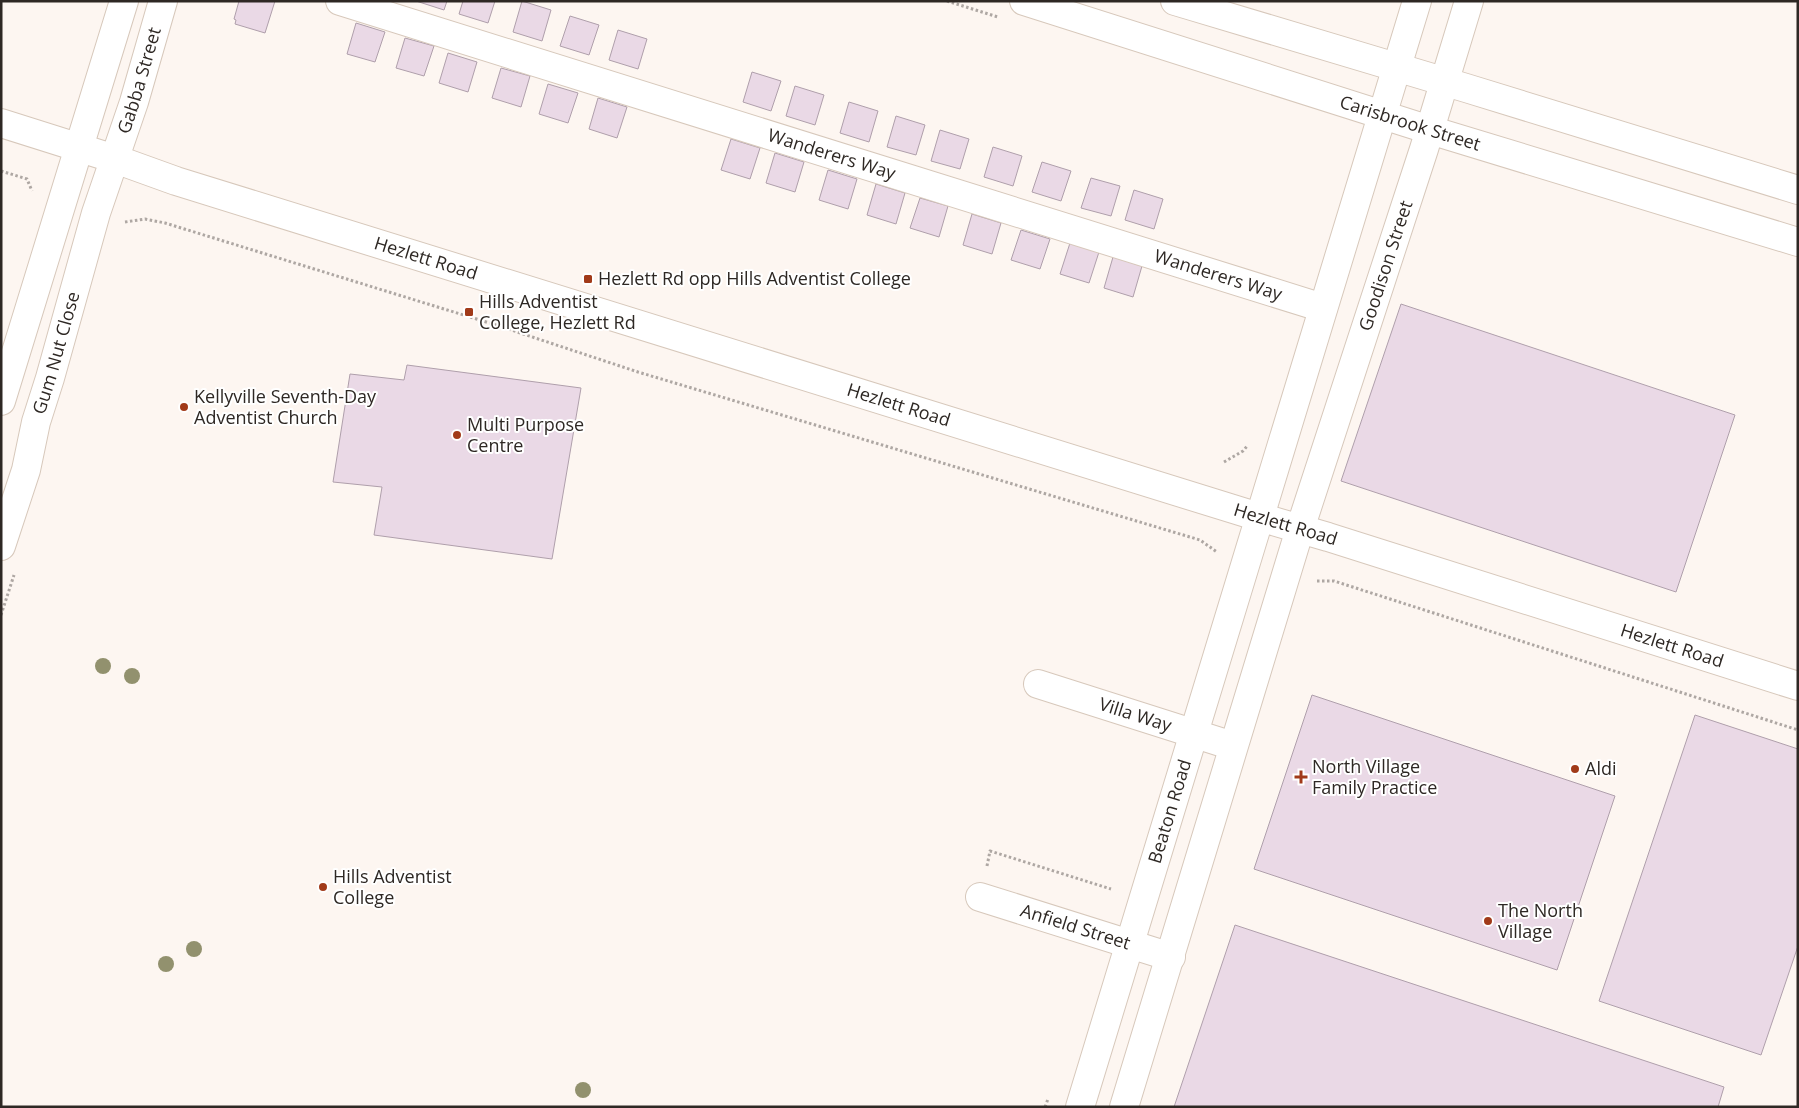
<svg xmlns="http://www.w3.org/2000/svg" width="1799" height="1108" viewBox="0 0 1799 1108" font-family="'Open Sans',sans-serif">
<rect width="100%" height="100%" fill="#fdf6f1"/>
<g fill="#ead9e6" stroke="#af9fab">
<polygon points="239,1 275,1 265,33 235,24 236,20 234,19"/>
<polygon points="416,1 447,1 444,10"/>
<polygon points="463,1 495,1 488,23 459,14"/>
<polygon points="522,1 551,10 542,41 513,32"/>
<polygon points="570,16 599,25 589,55 560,46"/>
<polygon points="356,23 385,32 375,62 347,54"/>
<polygon points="618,30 647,39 638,69 609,60"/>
<polygon points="405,38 434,46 424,76 396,68"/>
<polygon points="448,53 477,62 468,92 439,83"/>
<polygon points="501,68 530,76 521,107 492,98"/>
<polygon points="752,72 781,81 771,111 743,102"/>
<polygon points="548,84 578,93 568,123 539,114"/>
<polygon points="795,86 824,95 815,125 786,116"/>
<polygon points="598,98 627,107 617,138 589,129"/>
<polygon points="849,102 878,111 869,142 840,133"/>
<polygon points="896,116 925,125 916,155 887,147"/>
<polygon points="940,130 969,139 960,169 931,161"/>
<polygon points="731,139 760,148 750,179 721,170"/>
<polygon points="993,147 1022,156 1013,186 984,177"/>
<polygon points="775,153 804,162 795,192 766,183"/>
<polygon points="1042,162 1071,171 1061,201 1032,192"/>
<polygon points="828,170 857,179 848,209 819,200"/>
<polygon points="1091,178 1120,186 1111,216 1081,208"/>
<polygon points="876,184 905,193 896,224 867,215"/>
<polygon points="1134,190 1163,199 1154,229 1125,220"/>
<polygon points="920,198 948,206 939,237 910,228"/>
<polygon points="972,214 1001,223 992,254 963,245"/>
<polygon points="1021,230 1050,239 1040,269 1011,260"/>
<polygon points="1070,243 1099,252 1089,283 1060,274"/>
<polygon points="1113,257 1142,266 1133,297 1104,288"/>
<polygon points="1401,304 1735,415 1676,592 1341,481"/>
<polygon points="407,365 581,388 552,559 374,535 382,487 333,482 350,374 404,380"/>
<polygon points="1312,695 1615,796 1557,970 1254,869"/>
<polygon points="1695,715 1798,749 1798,946 1761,1055 1599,1001"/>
<polygon points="1235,925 1724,1087 1718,1107 1174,1107"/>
</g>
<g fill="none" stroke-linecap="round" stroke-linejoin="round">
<defs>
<g id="minor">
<path id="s1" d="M340,1L1323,308"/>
<path id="s2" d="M1024,1L1430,130L1798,242"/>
<polyline points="1175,1 1466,88 1798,190"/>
<polyline points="1,401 124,1"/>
<path id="s3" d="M1,546L26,470L36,422L50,378L96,213L134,102L163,1"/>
<path id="s4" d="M1038,684L1233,746"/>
<path id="s5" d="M980,897L1171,957"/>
<path id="s6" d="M1080,1107L1417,1"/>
<path id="s7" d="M1124,1107L1300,529L1424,149L1469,1"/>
</g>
<g id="major">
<path id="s8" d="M1,123L115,159L176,181L1259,517L1328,537L1798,686"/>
</g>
</defs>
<use href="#minor" stroke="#d7c8bb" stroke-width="30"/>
<use href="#major" stroke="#d7c8bb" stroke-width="30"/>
<g stroke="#aea7a3" stroke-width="3" stroke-dasharray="2.5 2.5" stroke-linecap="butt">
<polyline points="947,1 998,17"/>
<polyline points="1,171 27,179 32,191"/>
<polyline points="125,222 145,219 165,223 496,325 638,372 1200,540 1217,552"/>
<polyline points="1224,462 1243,451 1248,445"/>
<polyline points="1317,581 1334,581 1798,730"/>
<polyline points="1,615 14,575"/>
<polyline points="987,866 990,851 1111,889"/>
<polyline points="1045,1107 1048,1099"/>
</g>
<use href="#minor" stroke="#fff" stroke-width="28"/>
<use href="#major" stroke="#fff" stroke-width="28"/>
</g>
<g fill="#92916e">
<circle cx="103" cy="666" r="8"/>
<circle cx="132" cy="676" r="8"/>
<circle cx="194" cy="949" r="8"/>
<circle cx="166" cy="964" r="8"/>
<circle cx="583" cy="1090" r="8"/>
</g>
<g fill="#a13a19" stroke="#fff" stroke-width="2">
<rect x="583" y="274" width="10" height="10" rx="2.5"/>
<rect x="464" y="307" width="10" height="10" rx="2.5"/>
<circle cx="184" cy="407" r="5"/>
<circle cx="457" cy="435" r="5"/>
<circle cx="1575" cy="769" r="5"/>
<path d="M1298.5 769.5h5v5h5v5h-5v5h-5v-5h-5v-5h5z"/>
<circle cx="323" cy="887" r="5"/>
<circle cx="1488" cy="921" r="5"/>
</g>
<g text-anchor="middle" stroke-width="4" stroke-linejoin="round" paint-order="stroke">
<g font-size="18" fill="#2e2824" stroke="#fff">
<text dy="6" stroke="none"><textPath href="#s3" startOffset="486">Gabba Street</textPath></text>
<text dy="6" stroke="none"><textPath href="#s2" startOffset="405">Carisbrook Street</textPath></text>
<text dy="6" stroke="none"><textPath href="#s1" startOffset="515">Wanderers Way</textPath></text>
<text dy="6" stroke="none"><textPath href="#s8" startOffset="446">Hezlett Road</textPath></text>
<text dy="6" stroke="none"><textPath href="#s7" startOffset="881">Goodison Street</textPath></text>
<text dy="6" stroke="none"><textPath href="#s1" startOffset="920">Wanderers Way</textPath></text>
<text dy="6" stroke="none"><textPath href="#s3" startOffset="201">Gum Nut Close</textPath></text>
<text dy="6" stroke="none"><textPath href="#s8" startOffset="941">Hezlett Road</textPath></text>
<text dy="6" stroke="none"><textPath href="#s8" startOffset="1346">Hezlett Road</textPath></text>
<text dy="6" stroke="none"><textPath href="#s8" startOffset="1751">Hezlett Road</textPath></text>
<text dy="6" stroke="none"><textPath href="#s4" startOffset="102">Villa Way</textPath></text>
<text dy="6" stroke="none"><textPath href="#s6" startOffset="309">Beaton Road</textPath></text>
<text dy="6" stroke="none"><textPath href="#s5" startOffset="100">Anfield Street</textPath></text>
</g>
<g font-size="18" fill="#2e2824" stroke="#fff" text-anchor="start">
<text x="598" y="285">Hezlett Rd opp Hills Adventist College</text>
<text x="479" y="308">Hills Adventist<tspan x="479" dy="21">College, Hezlett Rd</tspan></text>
<text x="194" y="403">Kellyville Seventh-Day<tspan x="194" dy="21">Adventist Church</tspan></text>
<text x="467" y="431">Multi Purpose<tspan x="467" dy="21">Centre</tspan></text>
<text x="1312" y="773">North Village<tspan x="1312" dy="21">Family Practice</tspan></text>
<text x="1585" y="775">Aldi</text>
<text x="333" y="883">Hills Adventist<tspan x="333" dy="21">College</tspan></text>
<text x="1498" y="917">The North<tspan x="1498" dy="21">Village</tspan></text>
</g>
</g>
<rect width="1799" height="1108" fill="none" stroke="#2e2824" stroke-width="5"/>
</svg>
